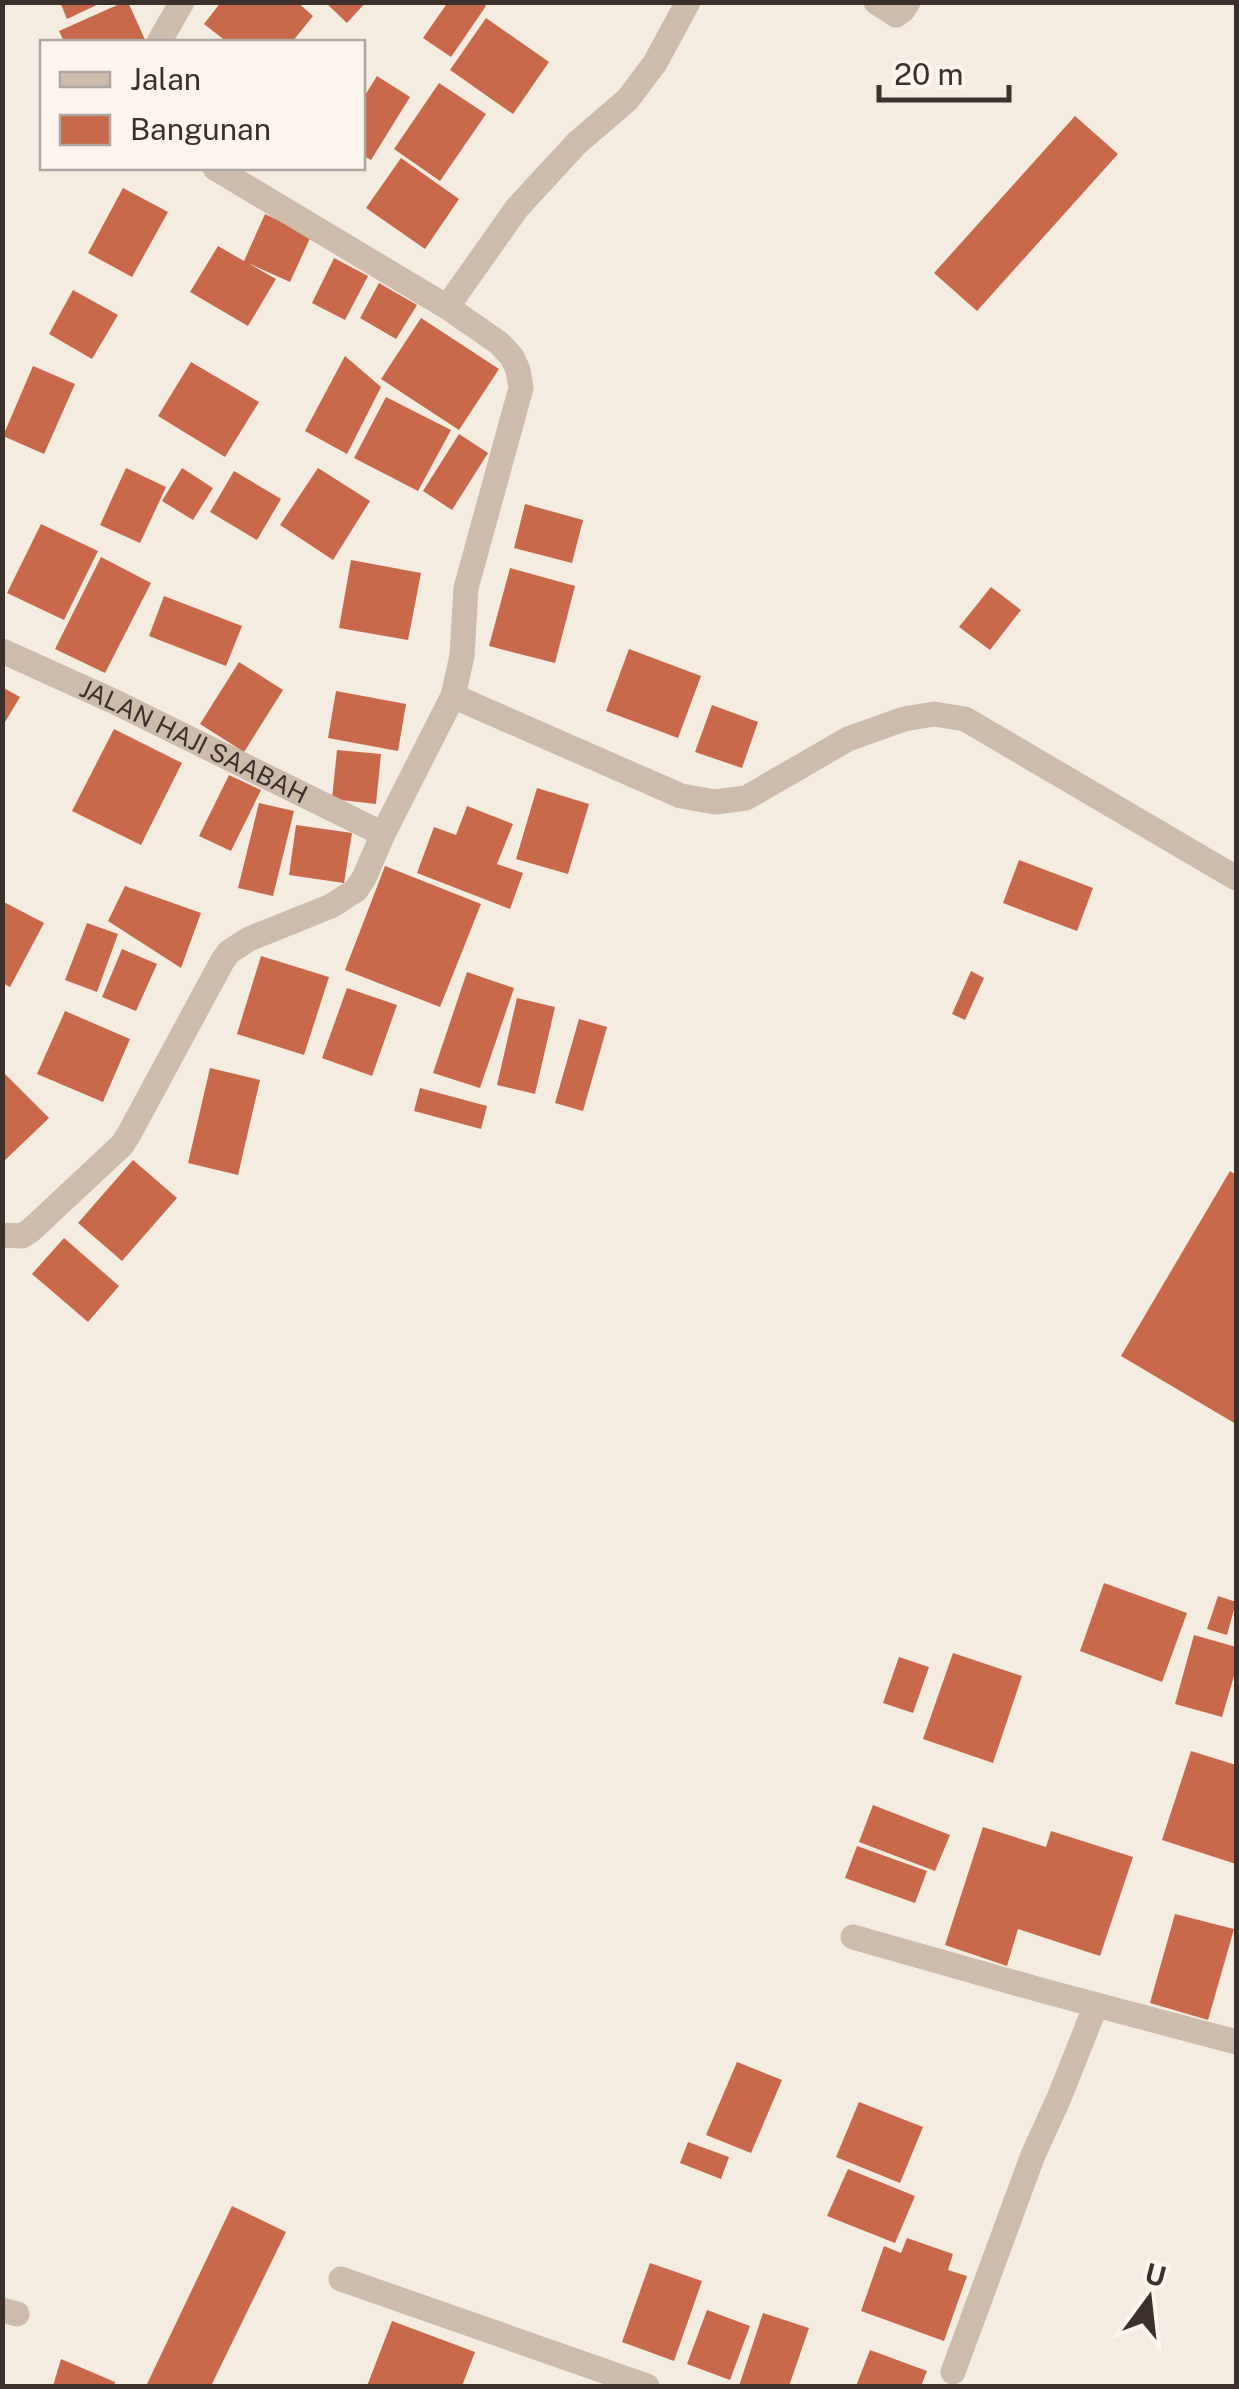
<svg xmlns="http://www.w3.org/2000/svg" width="1239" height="2389" viewBox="0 0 1239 2389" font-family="'Public Sans',sans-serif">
<rect width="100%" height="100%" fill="#f4ebe1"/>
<g fill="#c8694b">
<polygon points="60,2 103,2 67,19"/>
<polygon points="124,2 128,2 146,42 64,42 59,31"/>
<polygon points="221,2 297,2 313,16 292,42 227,42 204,24"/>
<polygon points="325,2 366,2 347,23"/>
<polygon points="448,2 481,2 486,6 451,57 423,38"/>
<polygon points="486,18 549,62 513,114 450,70"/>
<polygon points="377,76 410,97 371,160 362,155 362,100"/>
<polygon points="439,83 486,114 440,181 394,149"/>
<polygon points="1075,116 1118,154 977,311 934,273"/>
<polygon points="401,158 459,199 425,249 366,208"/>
<polygon points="123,188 168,212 132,277 88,253"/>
<polygon points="265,214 311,236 290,282 248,263 276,279 248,326 190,292 218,246 244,261"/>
<polygon points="334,258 368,276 345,320 312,303"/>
<polygon points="379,283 417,305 396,339 360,318"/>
<polygon points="73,290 118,315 92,359 49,334"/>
<polygon points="421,318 499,369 459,430 381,379"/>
<polygon points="345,356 381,387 347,454 305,431"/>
<polygon points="191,362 259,402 225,457 158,416"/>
<polygon points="33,366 75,384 44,454 3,436"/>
<polygon points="386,397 451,430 418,491 354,458"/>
<polygon points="459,434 488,453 452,510 423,491"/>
<polygon points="126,468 166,487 140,543 100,525"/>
<polygon points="182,468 213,488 193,520 162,501"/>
<polygon points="318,468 370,501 333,560 280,525"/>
<polygon points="234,471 281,499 257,540 210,512"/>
<polygon points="525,504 583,520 572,563 514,548"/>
<polygon points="41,524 98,551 64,620 7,593"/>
<polygon points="101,557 151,583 105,673 55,649"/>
<polygon points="351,560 421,573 408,640 339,628"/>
<polygon points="510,568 575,586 555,663 489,646"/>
<polygon points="991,587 1021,610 990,650 959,627"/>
<polygon points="164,596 242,626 226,666 149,636"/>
<polygon points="629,649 701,676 678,738 606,711"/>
<polygon points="239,662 283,690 244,752 200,724"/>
<polygon points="2,687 20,697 2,727"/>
<polygon points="336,691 406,704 398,751 328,738"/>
<polygon points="712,705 758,722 742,768 695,752"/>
<polygon points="114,729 182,763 141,845 72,811"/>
<polygon points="337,750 381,754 376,804 332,799"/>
<polygon points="229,775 261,790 231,851 199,836"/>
<polygon points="537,788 589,804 568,874 516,859"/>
<polygon points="259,803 294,811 273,896 238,888"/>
<polygon points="467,806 513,824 497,864 523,873 510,909 417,873 434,827 456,835"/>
<polygon points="296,825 352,833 344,883 289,875"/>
<polygon points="1019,860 1093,888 1077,931 1003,903"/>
<polygon points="385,866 481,904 440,1007 345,970"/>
<polygon points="125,886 201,913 181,968 108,921"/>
<polygon points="2,901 44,923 10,987 2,983"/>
<polygon points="87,923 118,934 97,992 65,980"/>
<polygon points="122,949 157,964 136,1011 102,997"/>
<polygon points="261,956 329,977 304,1055 237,1034"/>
<polygon points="971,971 984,978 965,1020 952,1014"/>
<polygon points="467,972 514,988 480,1088 433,1073"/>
<polygon points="347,988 397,1005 372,1076 322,1058"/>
<polygon points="517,998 555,1007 535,1094 497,1085"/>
<polygon points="65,1011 130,1039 103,1102 37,1074"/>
<polygon points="579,1019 607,1027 583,1111 555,1103"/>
<polygon points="210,1068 260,1080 238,1175 188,1163"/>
<polygon points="2,1071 49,1118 2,1163"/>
<polygon points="420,1088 487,1106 481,1129 414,1111"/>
<polygon points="133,1160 177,1198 122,1261 78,1223"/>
<polygon points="1230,1171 1236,1175 1236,1424 1121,1356"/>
<polygon points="64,1238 119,1286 88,1322 32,1274"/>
<polygon points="1104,1583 1187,1613 1162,1682 1080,1651"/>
<polygon points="1218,1596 1236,1602 1227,1635 1207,1629"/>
<polygon points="1194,1635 1236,1647 1236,1669 1222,1717 1175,1704"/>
<polygon points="953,1653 1022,1676 993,1763 923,1739"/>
<polygon points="899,1657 929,1667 913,1713 883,1703"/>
<polygon points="1191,1751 1236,1765 1236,1864 1162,1840"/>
<polygon points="873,1805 950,1835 935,1871 859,1842"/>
<polygon points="983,1827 1046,1847 1051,1831 1133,1857 1100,1956 1018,1929 1007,1966 945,1945"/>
<polygon points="857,1846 927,1871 915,1903 845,1878"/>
<polygon points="1175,1914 1234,1929 1208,2020 1150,2003"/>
<polygon points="737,2062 782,2080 751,2153 706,2135"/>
<polygon points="859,2102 923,2127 900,2183 836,2157"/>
<polygon points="688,2142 729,2157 721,2179 680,2163"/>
<polygon points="848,2169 915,2196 895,2243 827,2216"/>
<polygon points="232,2206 286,2232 211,2386 146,2386"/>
<polygon points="907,2238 953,2254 948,2270 967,2276 944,2341 861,2311 884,2246 901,2253"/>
<polygon points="650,2263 702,2281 674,2361 622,2342"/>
<polygon points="707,2310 750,2326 730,2380 687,2364"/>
<polygon points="763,2313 809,2328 789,2386 739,2386"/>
<polygon points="392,2321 475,2352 462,2386 367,2386"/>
<polygon points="870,2350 927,2371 921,2386 856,2386"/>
<polygon points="61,2359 115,2382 114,2386 53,2386"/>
</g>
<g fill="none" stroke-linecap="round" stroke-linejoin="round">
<g stroke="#cdbbac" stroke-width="25">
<polyline points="876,2 896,15 903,10 908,2"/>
<polyline points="159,42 182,2"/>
<polyline points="447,307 517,208 577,143 628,99 655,63 688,2"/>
<path id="s1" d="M2,651L113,701L383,834"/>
<polyline points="453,696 681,796 715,802 746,798 848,739 904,719 934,714 965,719 1236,878"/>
<polyline points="2,1235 22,1236 31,1230 122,1145 129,1134 223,960 229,952 249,939 331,906 356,890 364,878 383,834 453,696 462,656 466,588 521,388 518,370 512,357 499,343 447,307 215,168"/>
<polyline points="853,1937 1044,1991 1236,2042"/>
<polyline points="341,2279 647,2386"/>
<polyline points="2,2310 17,2314"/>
<polyline points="953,2372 1033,2155 1059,2098 1096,2005"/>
</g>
</g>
<g text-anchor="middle" stroke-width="10" stroke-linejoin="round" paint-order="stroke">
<g font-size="25" fill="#3b302b" stroke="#fbf5ee">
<text dy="9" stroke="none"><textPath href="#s1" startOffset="212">JALAN HAJI SAABAH</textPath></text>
</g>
</g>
<rect width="1239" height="2389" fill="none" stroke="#3b302b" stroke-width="10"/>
<rect x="40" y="40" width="325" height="130" fill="#fbf5ee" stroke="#aea6a0" stroke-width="2.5"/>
<rect x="60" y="72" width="50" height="15" fill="#cdbbac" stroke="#aea6a0" stroke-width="2.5"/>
<text x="130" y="90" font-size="30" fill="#3b302b">Jalan</text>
<rect x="60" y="115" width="50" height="30" fill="#c8694b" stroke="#aea6a0" stroke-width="2.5"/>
<text x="130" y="140" font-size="30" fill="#3b302b">Bangunan</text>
<g transform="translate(1149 2299) rotate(15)" stroke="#fbf5ee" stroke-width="8" paint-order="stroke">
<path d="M0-8L18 38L0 25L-18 38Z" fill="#3b302b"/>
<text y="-15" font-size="28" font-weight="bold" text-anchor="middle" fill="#3b302b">U</text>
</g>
<path d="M879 85v15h130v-15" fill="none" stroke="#3b302b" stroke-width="5"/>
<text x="894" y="85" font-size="30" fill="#3b302b" stroke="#fbf5ee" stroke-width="8" paint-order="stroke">20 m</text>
</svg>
